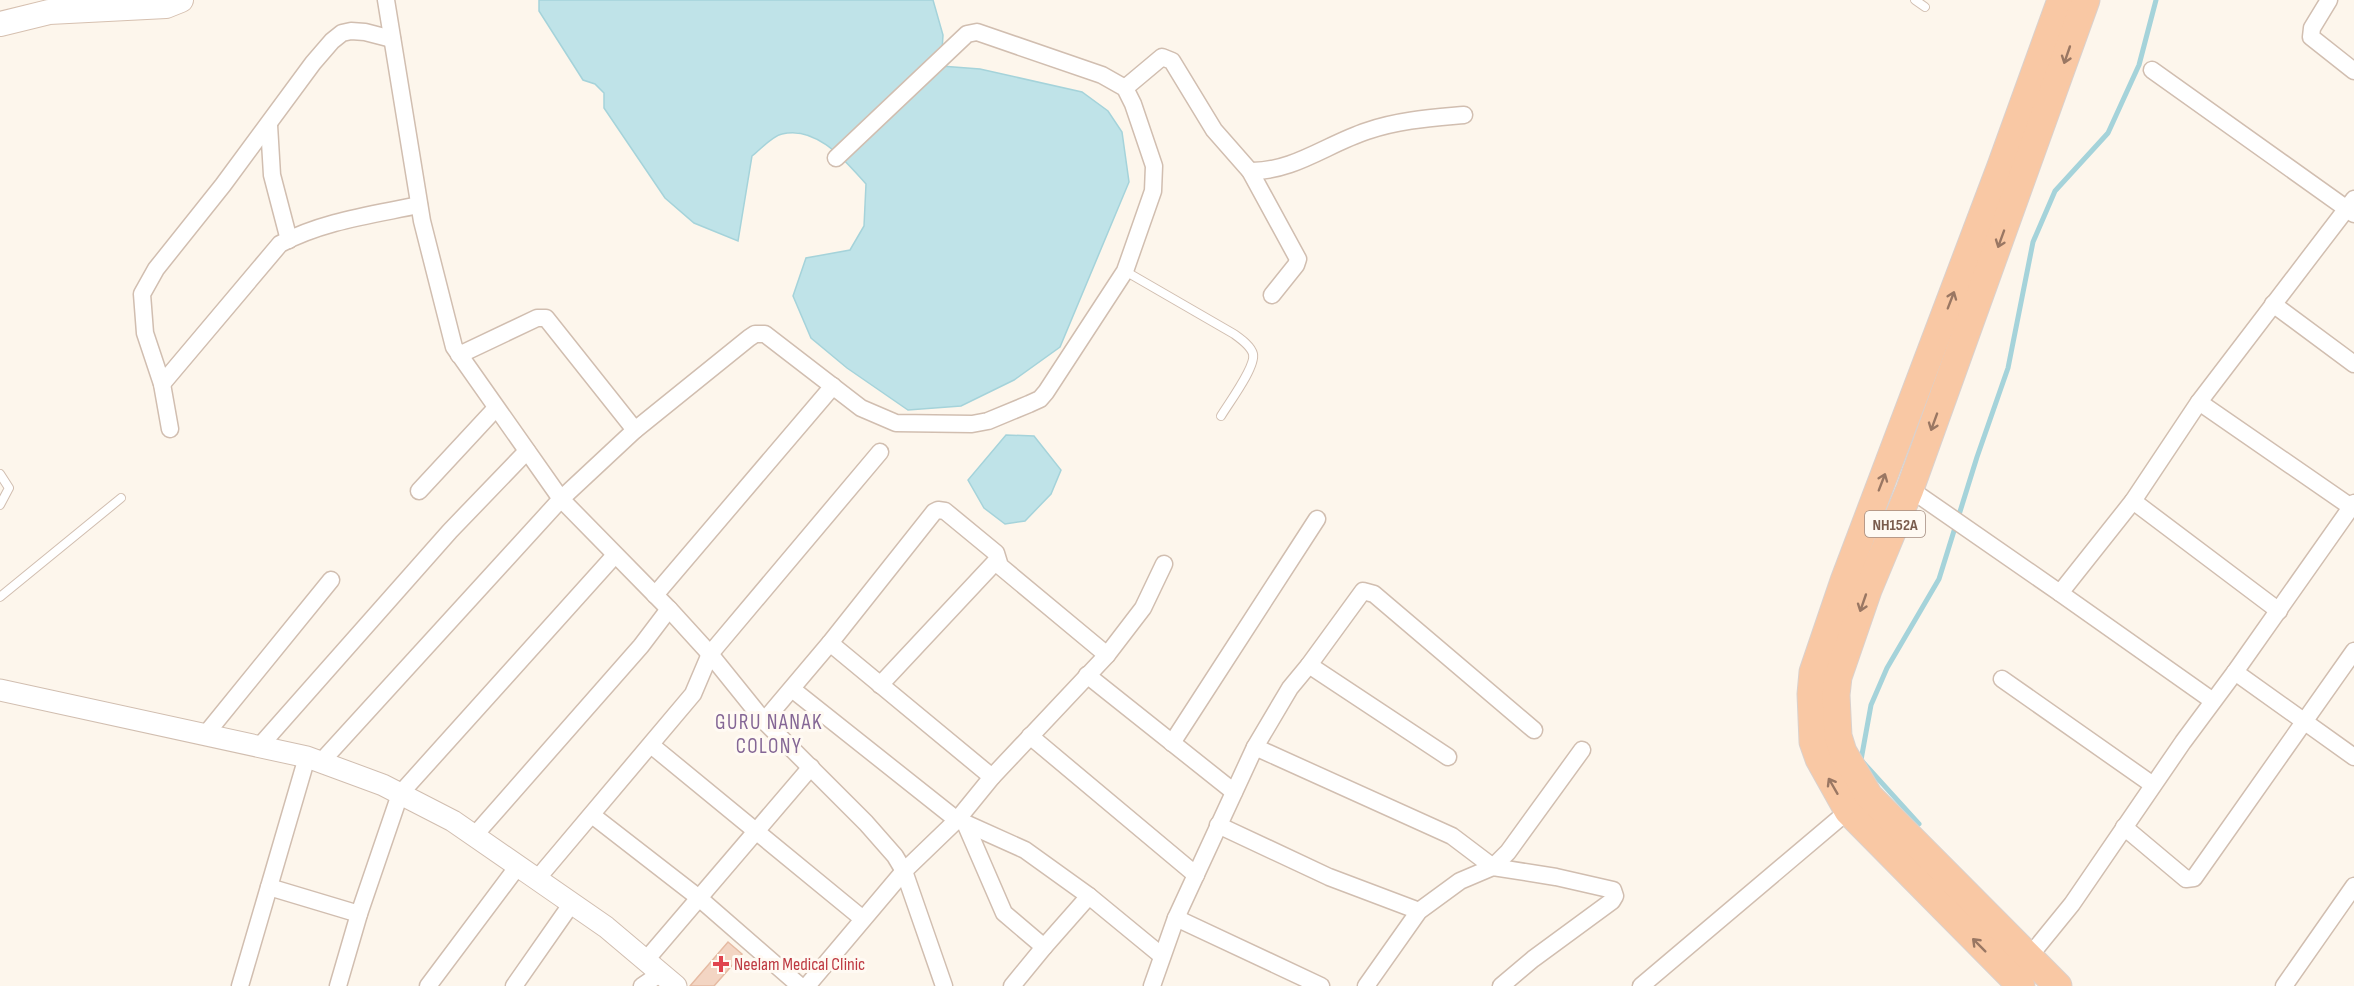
<svg xmlns="http://www.w3.org/2000/svg" width="2354" height="986" viewBox="0 0 2354 986" font-family="'Sofia Sans Condensed',sans-serif">
<rect width="100%" height="100%" fill="#fdf6ec"/>
<g fill="#bfe3e8" stroke="#a5d3da" stroke-width="1.5">
<path d="M539,0H933L943,35L941,66L980,69L1082,92L1108,111L1122,132L1129,182L1060,347L1014,380L961,406L908,410L847,368L811,338L793,296L806,258L850,250L864,226L866,184C846,162 817,125 782,134C772,136 760,150 752,156L738,241L694,223L665,198L604,108V93L595,84L583,80L539,11Z"/>
<polygon points="1006,435 1034,436 1061,470 1051,494 1025,521 1005,524 984,508 968,480"/>
</g>
<g fill="none" stroke-linecap="round" stroke-linejoin="round">
<polyline stroke="#a5d3da" stroke-width="5" points="1919,824 1861,760 1871,705 1887,668 1939,579 1977,457 2008,368 2033,242 2055,191 2108,133 2139,65 2156,0"/>
</g>
<polygon fill="#f3d5c3" stroke="#e6bba3" stroke-width="1.5" points="728,942 742,954 714,986 690,986"/>
<g fill="none" stroke-linecap="round" stroke-linejoin="round">
<defs>
<g id="service">
<polyline points="1915,0 1925,7"/>
<path d="M1125,271L1234,334C1241,339 1251,346 1253,354C1256,367 1228,404 1221,416"/>
<polyline points="0,474 9,488 0,505"/>
<polyline points="0,597 121,498"/>
</g>
<g id="minor">
<polyline points="386,0 422,221 454,347 561,499 669,609 710,654 764,721 866,823 895,856 904,871 944,986"/>
<polyline points="2329,0 2312,28 2311,37 2354,71"/>
<polyline points="2152,70 2354,214"/>
<polyline points="1125,88 1162,57 1172,61 1214,130 1250,171 1298,259 1296,265 1272,295"/>
<polyline points="269,125 272,175 289,240"/>
<path d="M1250,171C1293,172 1327,144 1367,131C1399,120 1431,118 1464,115"/>
<polyline points="2273,304 2354,364"/>
<polyline points="459,355 537,318 546,318 635,430"/>
<path d="M162,384L280,244C323,221 372,215 419,205"/>
<polyline points="2199,402 2354,509"/>
<polyline points="170,429 162,384 145,333 142,294 156,269 223,185 313,63 332,41 342,33 351,31 365,32 392,39"/>
<polyline points="1910,489 2060,593 2133,501 2199,402 2354,199"/>
<polyline points="419,491 496,408"/>
<polyline points="2133,501 2279,611"/>
<polyline points="2060,593 2213,701"/>
<polyline points="655,595 833,386"/>
<polyline points="830,643 992,777"/>
<polyline points="1309,665 1448,757"/>
<polyline points="2235,672 2354,757"/>
<polyline points="1087,675 1234,792"/>
<polyline points="2002,679 2153,785"/>
<polyline points="880,685 997,560"/>
<polyline points="792,689 957,820 965,823 1004,913 1044,947 1012,986"/>
<polyline points="764,721 830,643 934,512 938,510 945,511 996,553 1000,566 1107,655"/>
<polyline points="205,735 331,580"/>
<polyline points="1030,736 1196,875"/>
<polyline points="1172,743 1317,519"/>
<polyline points="651,745 863,919"/>
<polyline points="259,747 450,531 527,451"/>
<polyline points="1255,747 1452,836 1493,867 1508,852 1582,750"/>
<polyline points="321,762 561,499 635,430 749,338 755,334 765,334 861,408 896,423 972,424 988,421 1029,404 1040,399 1046,392 1125,271 1153,191 1154,166 1133,104 1125,88 1102,75 977,32 967,34 836,158"/>
<polyline points="592,815 699,898 800,986"/>
<polyline points="965,823 1025,850 1089,896"/>
<polyline points="1218,825 1329,877 1419,911"/>
<polyline points="2124,827 2186,879 2194,878 2354,651"/>
<polyline points="474,836 641,646 669,609"/>
<polyline points="537,879 693,694 710,654 880,452"/>
<polyline points="269,887 359,914"/>
<polyline points="1176,918 1321,986"/>
<polyline points="1044,947 1089,896 1162,956"/>
<polyline points="646,960 811,767"/>
<polyline points="2024,963 2072,904 2183,742 2235,672 2354,503"/>
<polyline points="240,986 307,757"/>
<polyline points="338,986 359,914 400,794 615,555"/>
<polyline points="428,986 518,866"/>
<polyline points="514,986 572,903"/>
<polyline points="642,986 661,973"/>
<polyline points="807,986 904,871 957,820 992,777 1107,655 1143,608 1164,564"/>
<polyline points="1152,986 1176,918 1255,747 1290,688 1309,665 1363,591 1374,594 1534,730"/>
<polyline points="1366,986 1419,911 1460,881 1493,867 1556,877 1613,890 1615,896 1612,901 1533,959 1501,986"/>
<polyline points="1641,986 1848,811"/>
<polyline points="2284,986 2354,886"/>
</g>
<polyline id="tertiary" points="0,690 307,757 383,785 453,821 606,927 676,986"/>
<polyline id="secondary" points="0,24 49,12 166,6 181,0"/>
<g id="trunk">
<polyline points="2021,986 1848,811 1819,759 1813,742 1811,694 1813,672 1844,581 2001,166 2061,0"/>
<polyline points="2058,986 1869,796 1843,752 1838,736 1836,695 1838,677 1868,590 1910,489 2086,0"/>
</g>
</defs>
<use href="#service" stroke="#d1beb0" stroke-width="10"/>
<use href="#minor" stroke="#d1beb0" stroke-width="19"/>
<use href="#tertiary" stroke="#d1beb0" stroke-width="23"/>
<use href="#secondary" stroke="#d6c0b0" stroke-width="26"/>
<use href="#trunk" stroke="#dad1cd" stroke-width="29"/>
<use href="#service" stroke="#fff" stroke-width="8"/>
<use href="#minor" stroke="#fff" stroke-width="16"/>
<use href="#tertiary" stroke="#fff" stroke-width="21"/>
<use href="#secondary" stroke="#fff" stroke-width="24"/>
<use href="#trunk" stroke="#f9c8a4" stroke-width="27"/>
</g>
<defs><path id="oneway-shaft" d="M-6 0H5M1.5-3L5.5 0L1.5 3" fill="none" stroke-width="1.6" stroke-linecap="round" stroke-linejoin="round" transform="scale(1.5)"/></defs>
<g stroke="#9a7763">
<use href="#oneway-shaft" transform="translate(2067 55) rotate(109)"/>
<use href="#oneway-shaft" transform="translate(2001 239) rotate(110)"/>
<use href="#oneway-shaft" transform="translate(1951 300) rotate(-69)"/>
<use href="#oneway-shaft" transform="translate(1934 422) rotate(110)"/>
<use href="#oneway-shaft" transform="translate(1882 482) rotate(-69)"/>
<use href="#oneway-shaft" transform="translate(1863 603) rotate(109)"/>
<use href="#oneway-shaft" transform="translate(1833 786) rotate(-120)"/>
<use href="#oneway-shaft" transform="translate(1979 945) rotate(-135)"/>
</g>
<path fill="#e0444e" stroke="#fffaf3" stroke-width="2" d="M718 955h6v6h6v6h-6v6h-6v-6h-6v-6h6z"/>
<g text-anchor="middle" stroke-width="6" stroke-linejoin="round" paint-order="stroke">
<rect fill="#fffaf3" stroke="#a28b7f" stroke-width="1.5" x="1865" y="511" width="60" height="26" rx="4.5"/>
<g font-size="16" font-weight="bold" fill="#7a5c4d">
<text x="1895" y="530">NH152A</text>
</g>
<g font-size="18" fill="#be3a42" stroke="#fffaf3" text-anchor="start">
<text x="734" y="970">Neelam Medical Clinic</text>
</g>
<g font-size="21" letter-spacing="1.5" fill="#846695" stroke="#fffaf3">
<text x="769" y="729">GURU NANAK<tspan x="769" dy="24">COLONY</tspan></text>
</g>
</g>
</svg>
